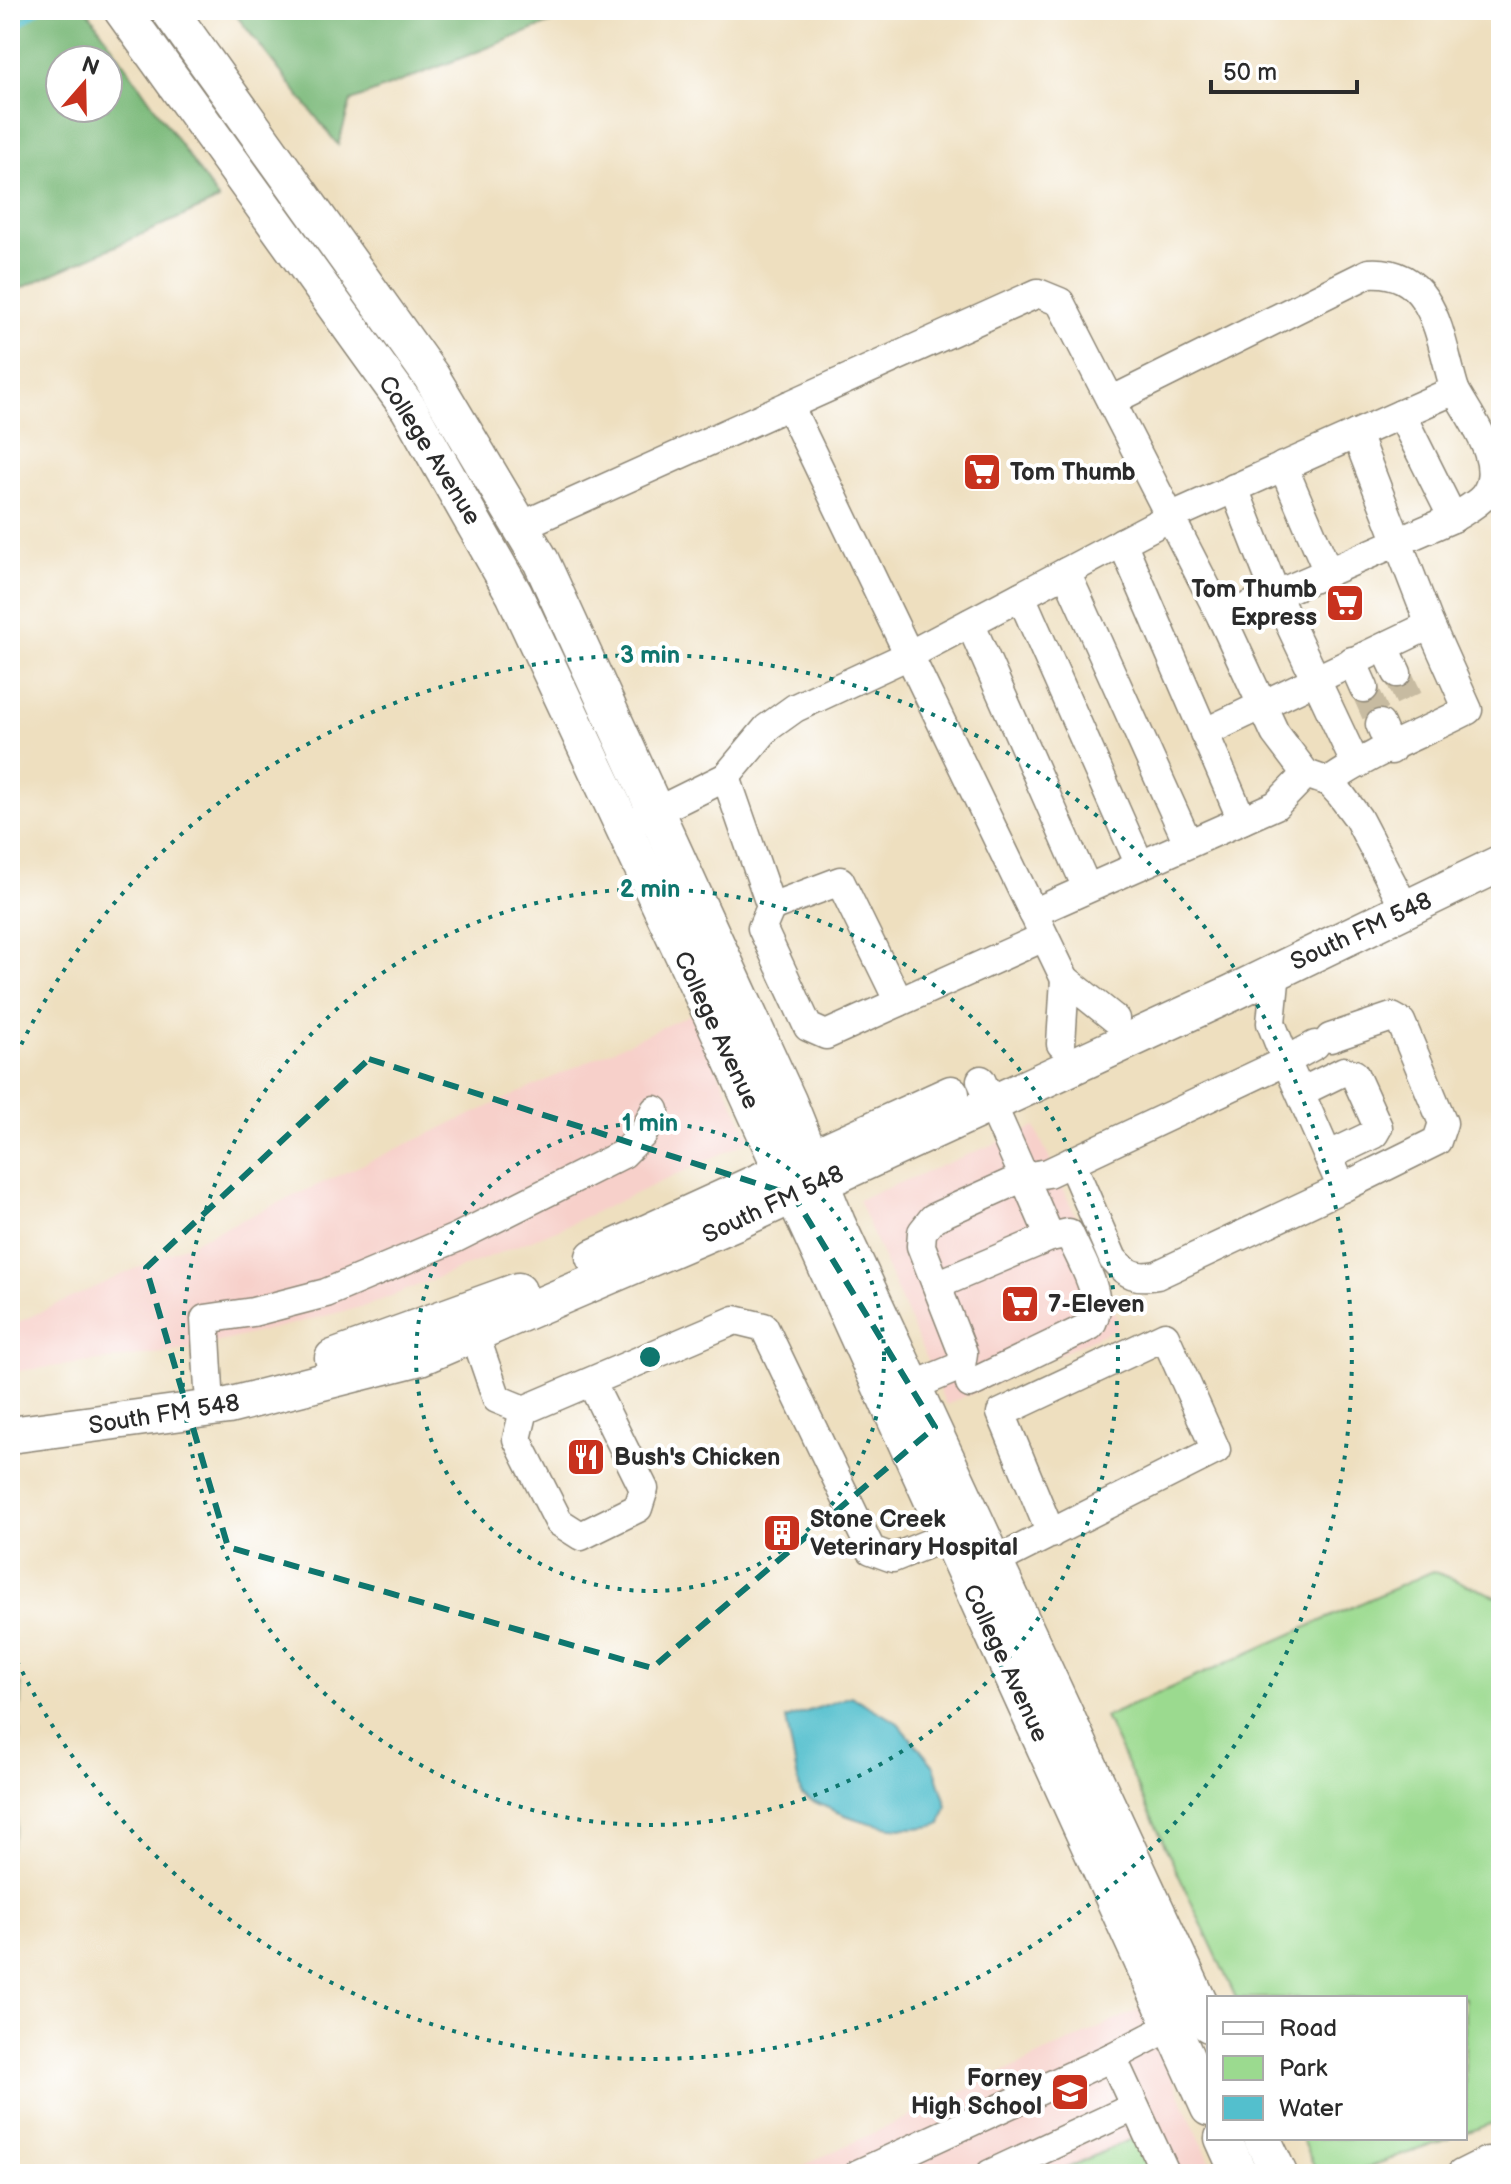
<svg xmlns="http://www.w3.org/2000/svg" width="1511" height="2184" viewBox="0 0 1511 2184" font-family="'Balsamiq Sans',sans-serif">
<rect width="100%" height="100%" fill="#fff"/>
<filter id="ink" filterUnits="userSpaceOnUse"><feTurbulence type="fractalNoise" baseFrequency=".0125" numOctaves="2"/><feDisplacementMap in="SourceGraphic" scale="16" xChannelSelector="R" yChannelSelector="G"/><feConvolveMatrix kernelMatrix="1 2 1 2 8 2 1 2 1" color-interpolation-filters="sRGB"/></filter>
<filter id="wash" filterUnits="userSpaceOnUse"><feTurbulence type="fractalNoise" baseFrequency=".006" numOctaves="4" result="noise"/><feDisplacementMap in="SourceGraphic" scale="32" xChannelSelector="R" yChannelSelector="G"/><feGaussianBlur stdDeviation="1.8" result="paint"/><feColorMatrix in="noise" values="0 0 0 0 0 0 0 0 0 0 0 0 0 0 0 0 0 1.4 0 .05"/><feComposite in="paint" operator="in"/></filter>
<g filter="url(#wash)">
<rect width="100%" height="100%" fill="#eedfbf"/>
<g fill="#f7d0ca">
<polygon points="691,1014 751,1140 559,1229 369,1305 187,1350 10,1372 10,1326"/>
<polygon points="1035,1127 1113,1298 1117,1328 946,1405 858,1200"/>
<polygon points="1140,2009 1216,2174 785,2174"/>
</g>
<g fill="#9bda8f" stroke="#63825d" stroke-width="2">
<polygon points="1433,1571 1501,1598 1501,2120 1465,2133 1465,1998 1236,1998 1105,1717"/>
<polygon points="1151,2130 1171,2174 1054,2174"/>
<polygon points="1301,2138 1451,2138 1348,2174 1318,2174"/>
</g>
<g fill="#7cba7a" stroke="#547252" stroke-width="2" fill-rule="evenodd">
<path d="M10,10H87L219,200L10,293ZM60,60H108V108H60Z"/>
<polygon points="232,10 584,10 351,101 338,145"/>
<polygon points="10,1666 21,1686 16,1826 10,1850"/>
</g>
<path fill="#53bfcd" stroke="#3f757c" stroke-width="2" d="M851,1696L898,1723L934,1766L947,1806L941,1824C893,1837 844,1817 801,1795L786,1719Z"/>
<g fill="none" stroke-linecap="round" stroke-linejoin="round">
<polyline stroke="#53bfcd" stroke-width="6" points="10,31 39,10"/>
</g>
</g>
<g filter="url(#ink)">
<g fill="none" stroke-linecap="round" stroke-linejoin="round">
<g stroke="#c7bba1" stroke-width="28" stroke-dasharray="28 14" stroke-linecap="butt">
<polyline points="1397,673 1414,709"/>
<polyline points="1364,688 1380,724"/>
</g>
<defs>
<g id="minor">
<polyline points="1401,414 1453,518"/>
<polyline points="1283,466 1328,572"/>
<polyline points="1234,488 1276,595 1355,763"/>
<polyline points="521,526 1038,293 1060,302 1222,618 1275,733 1306,774 1329,782 1341,795 1358,818 1406,910"/>
<polyline points="1122,542 1242,820"/>
<polyline points="1066,572 1188,843"/>
<polyline points="1021,596 1140,865"/>
<path d="M1222,618L1453,518C1462,512 1477,505 1484,496C1508,465 1470,418 1455,390"/>
<polyline points="970,623 1087,888"/>
<polyline points="1385,647 1397,673"/>
<polyline points="1352,661 1364,688"/>
<polyline points="1380,724 1391,750"/>
<polyline points="1204,733 1430,625"/>
<polyline points="726,777 771,907 762,928 808,1027 826,1035 1044,937"/>
<path d="M1329,782C1371,752 1422,734 1468,710L1430,625L1356,434"/>
<polyline points="639,820 726,777 767,728 795,708 909,655 789,405"/>
<polyline points="771,907 840,881 899,1002"/>
<polyline points="1033,913 1276,805 1306,774"/>
<path d="M1065,979L909,655L1170,517L1455,390C1439,339 1436,269 1369,273L1111,401"/>
<polyline points="1330,1038 1392,1017 1401,1022 1443,1123 1437,1141 1342,1188"/>
<polyline points="1061,1044 1065,979 1115,1019"/>
<polyline points="1301,1092 1344,1071 1354,1074 1378,1127 1374,1134 1330,1155"/>
<path d="M1071,1162L1113,1259C1127,1275 1137,1279 1157,1275L1342,1188L1286,1061L1315,1045"/>
<polyline points="937,1285 1050,1237"/>
<polyline points="475,1335 497,1399 524,1410 735,1320 764,1327 871,1550 893,1558 947,1536"/>
<path d="M970,1384L1090,1326C1108,1300 1080,1260 1069,1233L1050,1237L1024,1177L1048,1173L1286,1061L1271,1023L1276,971"/>
<polyline points="913,1386 961,1366 963,1353 921,1246 922,1232 933,1218 1024,1177 981,1080"/>
<polyline points="209,1389 205,1319 253,1312 326,1293 456,1238 623,1154 643,1134 655,1110"/>
<polyline points="524,1410 517,1439 559,1522 581,1536 638,1508 644,1489 591,1382"/>
<polyline points="994,1562 1216,1450 1165,1336 1001,1413 1051,1534"/>
<polyline points="858,2174 1112,2057"/>
<polyline points="990,2174 1134,2107"/>
<polyline points="1166,2174 1112,2057 1172,2026"/>
<polyline points="1461,2174 1487,2161"/>
</g>
<g id="major">
<polyline points="122,10 409,409 514,594 712,1016 1209,2108"/>
<polyline points="169,10 431,376 541,561 788,1101 837,1223 1209,2024"/>
<polyline points="594,1257 951,1094"/>
<polyline points="333,1358 518,1291"/>
<polyline points="10,1435 228,1406 420,1357 735,1222 1232,993 1501,863"/>
<polyline points="1223,2138 1239,2174"/>
<polyline points="1262,2138 1279,2174"/>
</g>
</defs>
<use href="#minor" stroke="#8c8575" stroke-width="31"/>
<use href="#major" stroke="#8c8575" stroke-width="39"/>
<use href="#minor" stroke="#fff" stroke-width="28"/>
<use href="#major" stroke="#fff" stroke-width="36"/>
</g>
</g>
<path fill="none" stroke="#0f766e" stroke-width="6" stroke-dasharray="16 10" stroke-linejoin="round" d="M369,1059L793,1195L935,1427L652,1668L228,1547L146,1268Z"/>
<g fill="none" stroke="#0f766e" stroke-width="4" stroke-dasharray="4 8">
<circle cx="650" cy="1357" r="234"/>
<circle cx="650" cy="1357" r="468"/>
<path d="M11 1066A702 702 0 1 1 11 1648"/>
</g>
<defs>
<symbol id="supermarket-square" viewBox="-11 -11 22 22"><rect x="-9" y="-9" width="18" height="18" rx="4" fill="#c8321e" stroke="#fff"/><path d="M-6-5.5h2.5l.6 2H6L4.5 2H-2.5L-4.4-4H-6ZM-1.5 3.2a1.3 1.3 0 1 0 .1 0ZM3 3.2a1.3 1.3 0 1 0 .1 0Z" fill="#fff"/></symbol>
<symbol id="restaurant-square" viewBox="-11 -11 22 22"><rect x="-9" y="-9" width="18" height="18" rx="4" fill="#c8321e" stroke="#fff"/><path d="M-5-6h1v4h1v-4h1v4h1v-4h1v5L-1.5 .5V6h-2V.5L-5-1ZM5-6V6H3V1.5H1.5Q1.5-4 5-6Z" fill="#fff"/></symbol>
<symbol id="building-square" viewBox="-11 -11 22 22"><rect x="-9" y="-9" width="18" height="18" rx="4" fill="#c8321e" stroke="#fff"/><path d="M-4-6H4V6H1V3H-1V6H-4ZM-2.5-4.3h1.7v1.8h-1.7ZM.8-4.3h1.7v1.8H.8ZM-2.5-1h1.7V.8h-1.7ZM.8-1h1.7V.8H.8Z" fill="#fff"/></symbol>
<symbol id="school-square" viewBox="-11 -11 22 22"><rect x="-9" y="-9" width="18" height="18" rx="4" fill="#c8321e" stroke="#fff"/><path d="M0-5L7-2L0 1L-7-2ZM-4 1L0 2.5L4 1V4Q0 6-4 4Z" fill="#fff"/></symbol>
</defs>
<g fill-rule="evenodd">
<use href="#supermarket-square" x="960" y="450" width="44" height="44"/>
<use href="#supermarket-square" x="1323" y="581" width="44" height="44"/>
<use href="#supermarket-square" x="998" y="1282" width="44" height="44"/>
<use href="#restaurant-square" x="564" y="1435" width="44" height="44"/>
<use href="#building-square" x="760" y="1511" width="44" height="44"/>
<use href="#school-square" x="1048" y="2070" width="44" height="44"/>
</g>
<g text-anchor="middle" stroke-width="8" stroke-linejoin="round" paint-order="stroke">
<g font-size="24" fill="#2b2b2b" stroke="#fff">
<text transform="translate(430 450) rotate(58)" y="8">College Avenue</text>
<text transform="translate(1361 931) rotate(-25)" y="8">South FM 548</text>
<text transform="translate(717 1030) rotate(65)" y="8">College Avenue</text>
<text transform="translate(773 1204) rotate(-25)" y="8">South FM 548</text>
<text transform="translate(164 1414) rotate(-9)" y="8">South FM 548</text>
<text transform="translate(1006 1663) rotate(65)" y="8">College Avenue</text>
</g>
<g font-size="24" font-weight="bold" fill="#2b2b2b" stroke="#fff" text-anchor="start">
<text x="1010" y="480">Tom Thumb</text>
<text x="1317" y="597" text-anchor="end">Tom Thumb<tspan x="1317" dy="28">Express</tspan></text>
<text x="1048" y="1312">7-Eleven</text>
<text x="614" y="1465">Bush's Chicken</text>
<text x="810" y="1527">Stone Creek<tspan x="810" dy="28">Veterinary Hospital</tspan></text>
<text x="1042" y="2086" text-anchor="end">Forney<tspan x="1042" dy="28">High School</tspan></text>
</g>
</g>
<circle cx="650" cy="1357" r="12" fill="#0f766e" stroke="#fff" stroke-width="4"/>
<g font-size="24" text-anchor="middle" font-weight="bold" fill="#0f766e" stroke="#fff" stroke-width="8" stroke-linejoin="round" paint-order="stroke">
<text x="650" y="663">3 min</text>
<text x="650" y="897">2 min</text>
<text x="650" y="1131">1 min</text>
</g>
<rect width="1511" height="2184" fill="none" stroke="#fff" stroke-width="40"/>
<rect x="1207" y="1996" width="260" height="144" fill="#ffffff" stroke="#aaaaaa" stroke-width="2"/>
<rect x="1223" y="2022" width="40" height="12" fill="#ffffff" stroke="#aaaaaa" stroke-width="2"/>
<text x="1279" y="2036" font-size="24" fill="#2b2b2b">Road</text>
<rect x="1223" y="2056" width="40" height="24" fill="#9bda8f" stroke="#aaaaaa" stroke-width="2"/>
<text x="1279" y="2076" font-size="24" fill="#2b2b2b">Park</text>
<rect x="1223" y="2096" width="40" height="24" fill="#53bfcd" stroke="#aaaaaa" stroke-width="2"/>
<text x="1279" y="2116" font-size="24" fill="#2b2b2b">Water</text>
<g transform="translate(84 84) rotate(20)"><circle r="38" fill="#ffffff" stroke="#aaaaaa" stroke-width="2"/>
<path d="M0-6L14 30L0 20L-14 30Z" fill="#c8321e"/>
<text y="-12" font-size="22" font-weight="bold" text-anchor="middle" fill="#2b2b2b">N</text>
</g>
<path d="M1211 80v12h146v-12" fill="none" stroke="#2b2b2b" stroke-width="4"/>
<text x="1223" y="80" font-size="24" fill="#2b2b2b" stroke="#ffffff" stroke-width="6" paint-order="stroke">50 m</text>
</svg>
